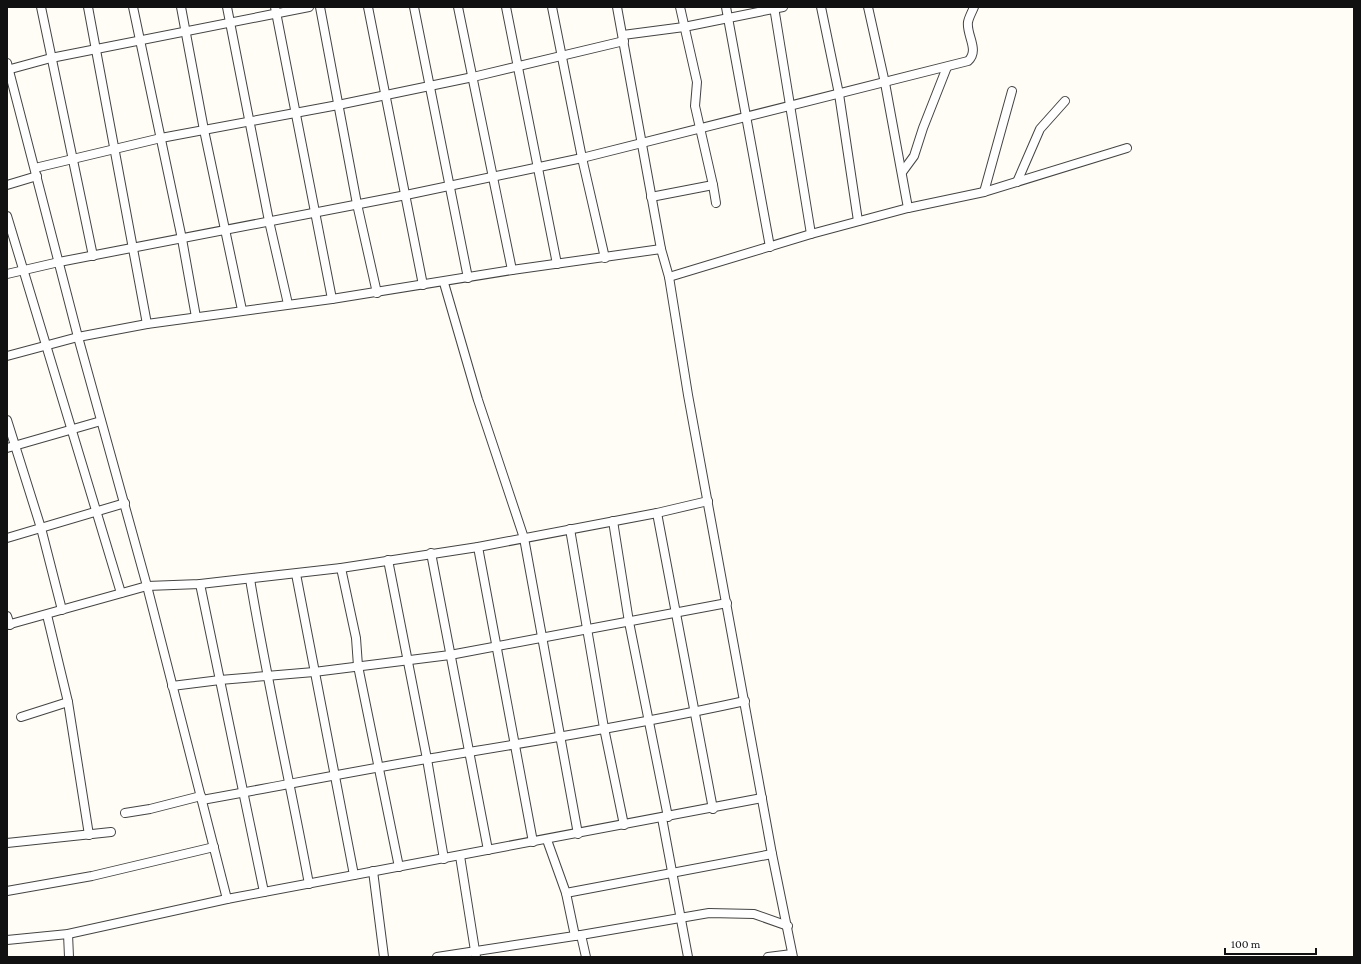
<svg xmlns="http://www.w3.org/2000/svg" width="1361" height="964" viewBox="0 0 1361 964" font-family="'Crimson Pro',serif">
<rect width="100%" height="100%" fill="#fffdf5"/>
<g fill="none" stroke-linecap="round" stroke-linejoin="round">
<defs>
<g id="minor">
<polyline points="41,7 93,256"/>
<polyline points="88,7 147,324"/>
<polyline points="133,7 182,239 196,317"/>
<polyline points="181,7 204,130 242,310"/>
<polyline points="227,7 269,221 288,304"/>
<polyline points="275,7 332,299"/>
<polyline points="320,7 357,204 377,293"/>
<polyline points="368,7 423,285"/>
<polyline points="414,7 468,278"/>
<polyline points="458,7 512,270"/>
<polyline points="506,7 557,264"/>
<polyline points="552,7 582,158 605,258"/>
<polyline points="617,7 661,249 669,277 688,395 772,854 793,957"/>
<polyline points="726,7 770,247"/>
<polyline points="774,7 811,234"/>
<polyline points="821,7 839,94 858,221"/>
<polyline points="868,7 885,83 908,208"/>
<polyline points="623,35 684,27 783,7"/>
<polyline points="7,63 78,337 147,586 227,899"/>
<polyline points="7,70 51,58 309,7"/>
<polyline points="35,168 161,138 338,105 473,77 624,41"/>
<polyline points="903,171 914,156 923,128 947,67"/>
<polyline points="1017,182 1040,129 1065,101"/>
<polyline points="7,185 37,176"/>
<polyline points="713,185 716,203"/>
<polyline points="984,192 1012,91"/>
<polyline points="651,197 713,185 695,106 697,82 680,7"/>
<polyline points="7,216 121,593"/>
<path d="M7,274L59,262L406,195L582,158L968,61C980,50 966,35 968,22C969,17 972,12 974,7"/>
<polyline points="669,277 811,234 908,208 984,192 1127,148"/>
<polyline points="444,283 478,400 524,538 578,834"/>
<polyline points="7,356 78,337 147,324 332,299 512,270 661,249"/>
<polyline points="7,420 41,528 62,610"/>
<polyline points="7,448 101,421"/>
<polyline points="657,513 713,809"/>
<polyline points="613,521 629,622 668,817"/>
<polyline points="570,529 604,728 624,825"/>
<polyline points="7,538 125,503"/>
<polyline points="478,547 533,842"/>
<polyline points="431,553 488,850"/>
<polyline points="388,560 427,759 444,859"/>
<polyline points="341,568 356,638 358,666 399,867"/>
<polyline points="296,574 354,875"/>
<path d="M250,579C267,681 290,782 309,884"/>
<polyline points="200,584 264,892"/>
<polyline points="47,615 68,702 89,835"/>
<polyline points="7,616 10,625"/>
<polyline points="7,625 147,586 200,584 341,568 478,547 657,513 708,501"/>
<polyline points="172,686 220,680 314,672 450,655 727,603"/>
<polyline points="21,717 68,702"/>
<path d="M202,800C291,784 380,766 469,752C561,737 654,721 745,701"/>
<polyline points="125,813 150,809 201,796"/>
<polyline points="662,818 688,957"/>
<polyline points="547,840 566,893 575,936"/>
<polyline points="7,843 111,832"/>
<polyline points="460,856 476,957"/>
<polyline points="373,871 384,957"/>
<polyline points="7,891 92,876 214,847"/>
<polyline points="566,893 772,854"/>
<polyline points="68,934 69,957"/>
<polyline points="581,935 586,957"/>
<polyline points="7,940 68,934 227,899 762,798"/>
<polyline points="437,957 581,935 709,913 754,914 788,926"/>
<polyline points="768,957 792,954"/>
</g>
</defs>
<use href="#minor" stroke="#444" stroke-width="10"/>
<use href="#minor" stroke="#fff" stroke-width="8"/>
</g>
<rect width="1361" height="964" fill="none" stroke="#111111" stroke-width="16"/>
<path d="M1225 948v6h91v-6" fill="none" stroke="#111111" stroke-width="2"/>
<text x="1231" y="948" font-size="12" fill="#111111" stroke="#ffffff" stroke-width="3" paint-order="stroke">100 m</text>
</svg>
